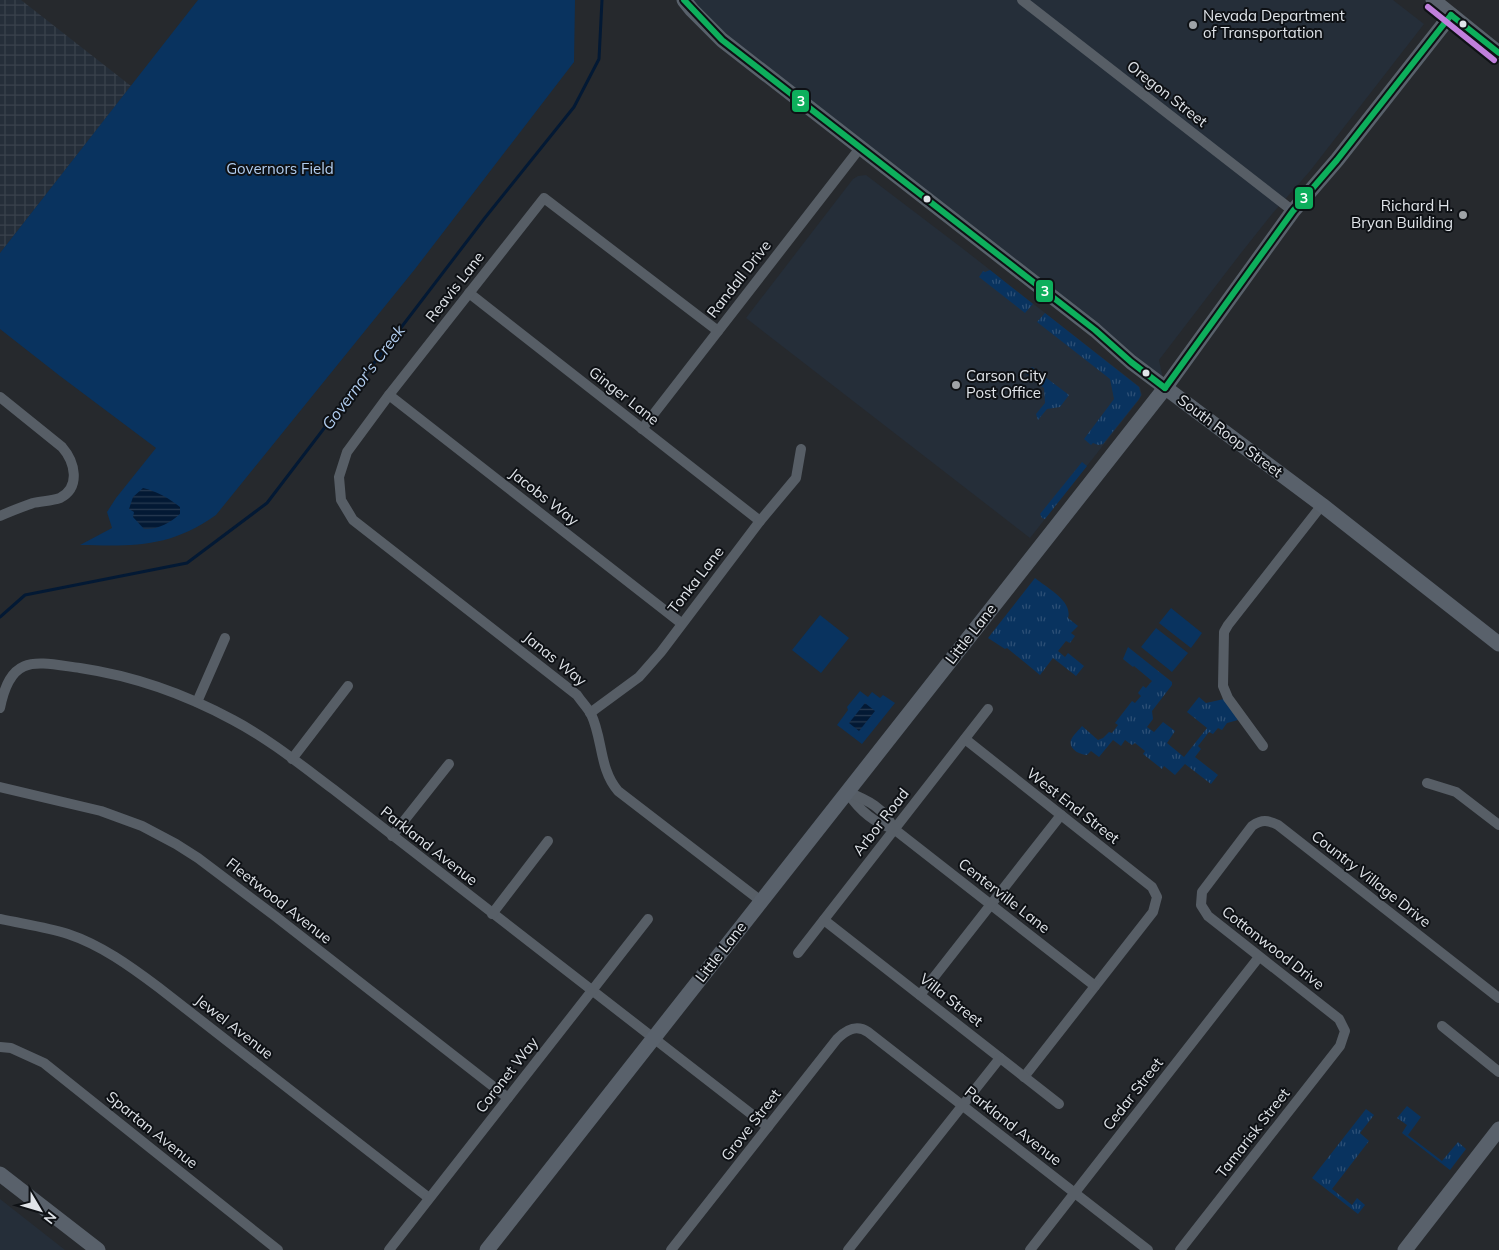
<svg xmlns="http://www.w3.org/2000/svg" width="1499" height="1250" viewBox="0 0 1499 1250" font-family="Mulish,sans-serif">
<defs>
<pattern id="industrial-grid" width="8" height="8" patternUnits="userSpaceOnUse" patternTransform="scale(1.25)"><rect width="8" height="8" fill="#252e39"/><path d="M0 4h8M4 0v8" fill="none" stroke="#3a424c"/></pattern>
<pattern id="grass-tufts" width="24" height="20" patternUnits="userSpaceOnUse" patternTransform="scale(1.25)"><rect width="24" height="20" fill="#09335f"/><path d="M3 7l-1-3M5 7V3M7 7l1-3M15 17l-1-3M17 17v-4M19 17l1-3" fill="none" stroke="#2d5076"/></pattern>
<pattern id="water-rules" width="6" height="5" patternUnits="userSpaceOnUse" patternTransform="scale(1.25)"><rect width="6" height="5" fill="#031934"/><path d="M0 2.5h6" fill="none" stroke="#273a51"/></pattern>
</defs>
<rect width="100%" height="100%" fill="#26292d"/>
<g fill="#252e39">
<polygon points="685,0 1393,0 1424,24 1310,171 1272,214 1241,253 1159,360 1165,388 901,178"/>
<polygon points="866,175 962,248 1140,387 1142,395 1139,400 1030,538 746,318 853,179 858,176"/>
<polygon points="0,1199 65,1250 0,1250"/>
</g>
<polygon fill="url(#industrial-grid)" points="0,0 21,0 131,86 0,253"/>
<g fill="url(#grass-tufts)">
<polygon points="990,270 1033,304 1025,313 979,277 983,271 985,272"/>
<polygon points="1045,313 1139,387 1141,395 1139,399 1103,444 1098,445 1093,443 1091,445 1084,439 1114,399 1110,379 1037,322"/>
<polygon points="1032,367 1069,395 1060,407 1047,409 1038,420 1036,414 1045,403 1044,388 1026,374"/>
<polygon points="1082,462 1087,466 1045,519 1042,518 1040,514"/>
<path d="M1035,578C1047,588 1073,601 1068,618L1078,626L1071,633L1075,636L1070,643L1066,641L1058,651L1065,657L1068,653L1084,666L1076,676L1053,658L1040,675L1007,648L1005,649L988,638Z"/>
<path d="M1128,647L1172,682V685L1152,711L1153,719L1147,727L1154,732L1163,722L1175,731L1167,743L1184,757L1207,728L1187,712L1199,697L1206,703L1224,699L1238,720L1227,723L1222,730L1218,728L1213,734L1209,732L1198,746L1201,749L1195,757L1218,775L1211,784L1185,764L1175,775L1164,766L1162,769L1143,754L1145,751L1135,743L1132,745L1125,740L1121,746L1113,740L1099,757L1091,751L1087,755C1080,755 1068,749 1071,740C1073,735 1079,730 1082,726L1098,740L1103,738L1109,732L1112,733L1118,725L1115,723L1132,701L1135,703L1141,696L1138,693L1143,686L1146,688L1152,681L1134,666L1133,667L1123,659Z"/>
<polygon points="1407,1106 1421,1117 1408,1135 1442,1161 1458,1142 1466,1149 1450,1170 1402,1133 1407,1125 1397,1118"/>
<polygon points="1366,1109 1374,1115 1360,1133 1369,1141 1332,1189 1352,1205 1357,1198 1365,1205 1358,1214 1312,1178"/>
</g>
<g fill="#09335f">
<path d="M198,0H575L574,62L415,269L216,515C169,548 135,546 80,545L112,528L107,512L116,498L156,448L60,376L0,329V253Z"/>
<polygon points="1171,608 1202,633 1191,648 1159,623"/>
<polygon points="820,615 849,638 821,673 792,650"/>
<polygon points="1156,628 1188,653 1172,672 1141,647"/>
<polygon points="860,691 868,697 872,692 880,698 883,695 895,703 862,744 837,725 848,710 847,707"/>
</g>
<g fill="url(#water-rules)">
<path d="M143,488C156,491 169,498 180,507V514C170,523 157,530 144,529L133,517L134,512L129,509L133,497Z"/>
<polygon points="865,703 875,711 859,731 849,723"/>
</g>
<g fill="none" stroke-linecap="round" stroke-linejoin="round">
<polyline stroke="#031934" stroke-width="3" points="0,617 25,595 187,563 267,503 484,219 574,107 599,59 602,0"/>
<g stroke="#575e66" stroke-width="10">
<polyline points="1022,0 1293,211"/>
<polyline points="469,293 760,521"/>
<path d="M718,331L544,198L389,395L347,452L339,477L341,500L353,520L577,695C581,701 587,707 591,714C603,739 599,769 618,791L761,901"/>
<polyline points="389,395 681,623"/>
<path d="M0,397L62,447C75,462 81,487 60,498C52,501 41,501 33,503C22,507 11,511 0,516"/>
<polyline points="642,429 860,148"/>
<polyline points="197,702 225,638"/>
<path d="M0,708C11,653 35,662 80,668C134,676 185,694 233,720C269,739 301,765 333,789L768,1127"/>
<polyline points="590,713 639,677 661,652 760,521 796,478 801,449"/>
<polyline points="965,739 1152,887 1157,897 1153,912 1024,1077"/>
<polyline points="1263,746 1228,698 1223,686 1224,632 1228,625 1322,505"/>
<polyline points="292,759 348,686"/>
<polyline points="1427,783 1456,792 1499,825"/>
<polyline points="0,787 101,811 142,826 176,844 198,858 275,916 508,1098"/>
<path d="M847,792C859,810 873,823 894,829L1095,986"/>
<path d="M847,792C868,800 884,808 894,829"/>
<polyline points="392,836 449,764"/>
<polyline points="492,914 548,841"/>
<path d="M0,919C23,924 46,927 68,934C101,945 130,966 158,987L429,1198"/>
<polyline points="824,920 1059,1104"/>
<polyline points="798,953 988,709"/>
<polyline points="920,995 1061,815"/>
<polyline points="1442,1026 1499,1072"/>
<polyline points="0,1047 11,1048 44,1063 278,1250"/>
<polyline points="389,1250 648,919"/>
<path d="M671,1250L837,1039C846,1030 856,1024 868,1032L1148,1250"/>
<polyline points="848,1250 1000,1058"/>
<polyline points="1030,1250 1259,957"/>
<path d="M1180,1250L1340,1046L1345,1031L1339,1019L1208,916L1201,905L1202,892L1252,826C1262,819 1268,820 1278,825L1499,998"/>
</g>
<g stroke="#59616b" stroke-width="15">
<polyline points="684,0 692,10 722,40 1095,330 1131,362 1322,505 1499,644"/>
<polyline points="1433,0 1499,53"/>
<polyline points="0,1174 98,1250"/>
<polyline points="487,1250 1165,388 1293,211 1337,160 1451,15"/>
<polyline points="1405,1250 1499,1129"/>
</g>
<defs>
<g id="bus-1">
<polyline points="684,0 722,40 1095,330 1131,362 1165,388"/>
<polyline points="1451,15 1499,53"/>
<polyline points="1165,388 1293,211 1337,160 1451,15"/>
</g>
<polyline id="bus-2" points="1428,7 1494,60"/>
</defs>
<use href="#bus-1" stroke="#0e1115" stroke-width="10"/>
<use href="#bus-2" stroke="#0e1115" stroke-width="10"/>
<use href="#bus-1" stroke="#0daf5c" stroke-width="6"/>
<use href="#bus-2" stroke="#c07fdc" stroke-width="6"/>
</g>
<g fill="#e0e4e9" stroke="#0e1115" stroke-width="2">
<circle cx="1463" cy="24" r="4.5"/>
<circle cx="927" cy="199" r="4.5"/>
<circle cx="1146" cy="373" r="4.5"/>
</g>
<g fill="#9fa3a7" stroke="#0e1115" stroke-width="2">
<circle cx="1193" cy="25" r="5"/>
<circle cx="1463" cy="215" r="5"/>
<circle cx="956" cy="385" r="5"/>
</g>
<g text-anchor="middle" stroke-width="4" stroke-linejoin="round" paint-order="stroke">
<g font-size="15" fill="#e0e4e9" stroke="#0e1115" text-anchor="start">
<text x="1203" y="21">Nevada Department<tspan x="1203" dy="17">of Transportation</tspan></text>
<text x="1453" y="211" text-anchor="end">Richard H.<tspan x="1453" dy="17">Bryan Building</tspan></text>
<text x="966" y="381">Carson City<tspan x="966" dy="17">Post Office</tspan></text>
</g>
<g font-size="15" fill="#e0e4e9" stroke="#0e1115">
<text transform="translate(1167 94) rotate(38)" y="5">Oregon Street</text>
<text transform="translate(739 279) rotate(-52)" y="5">Randall Drive</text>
<text transform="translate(455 287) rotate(-52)" y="5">Reavis Lane</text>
<text transform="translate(624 396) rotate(38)" y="5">Ginger Lane</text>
<text transform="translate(1230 436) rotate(37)" y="5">South Roop Street</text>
<text transform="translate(544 497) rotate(38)" y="5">Jacobs Way</text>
<text transform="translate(696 580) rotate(-52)" y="5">Tonka Lane</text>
<text transform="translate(971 634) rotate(-52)" y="5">Little Lane</text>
<text transform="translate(555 659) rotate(39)" y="5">Janas Way</text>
<text transform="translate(1073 806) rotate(38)" y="5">West End Street</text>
<text transform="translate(881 822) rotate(-52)" y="5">Arbor Road</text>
<text transform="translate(429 846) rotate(38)" y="5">Parkland Avenue</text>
<text transform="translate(1371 879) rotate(38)" y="5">Country Village Drive</text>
<text transform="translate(1004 896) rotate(38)" y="5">Centerville Lane</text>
<text transform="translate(279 901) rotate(38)" y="5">Fleetwood Avenue</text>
<text transform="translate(1273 948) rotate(38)" y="5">Cottonwood Drive</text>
<text transform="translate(721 952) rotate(-52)" y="5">Little Lane</text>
<text transform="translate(951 1000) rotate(38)" y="5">Villa Street</text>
<text transform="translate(234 1027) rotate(38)" y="5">Jewel Avenue</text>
<text transform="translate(507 1075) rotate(-52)" y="5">Coronet Way</text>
<text transform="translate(1133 1094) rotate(-52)" y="5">Cedar Street</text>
<text transform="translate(751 1125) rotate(-52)" y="5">Grove Street</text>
<text transform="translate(1013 1126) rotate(38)" y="5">Parkland Avenue</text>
<text transform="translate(152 1130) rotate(39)" y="5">Spartan Avenue</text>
<text transform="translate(1253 1133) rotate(-52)" y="5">Tamarisk Street</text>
</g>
<g font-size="15" fill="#b0ccee" stroke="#0e1115">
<text x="280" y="174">Governors Field</text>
</g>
<g font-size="16" font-style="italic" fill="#b4d0f2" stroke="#0e1115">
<text transform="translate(363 377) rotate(-53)" y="6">Governor's Creek</text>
</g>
</g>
<g stroke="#0e1115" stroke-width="2">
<rect x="791" y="89" width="19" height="24" rx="5" fill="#0daf5c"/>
<rect x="1294" y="186" width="20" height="24" rx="5" fill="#0daf5c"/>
<rect x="1035" y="279" width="19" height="24" rx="5" fill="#0daf5c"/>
</g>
<g font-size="14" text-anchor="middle" font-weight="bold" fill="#fff">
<text x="801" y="106">3</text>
<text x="1304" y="203">3</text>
<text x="1045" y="296">3</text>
</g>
<g transform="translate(40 1210) rotate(128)" stroke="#0e1115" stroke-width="4" paint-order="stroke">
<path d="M0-4L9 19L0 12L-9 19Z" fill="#e0e4e9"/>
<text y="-8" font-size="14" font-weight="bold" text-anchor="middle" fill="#e0e4e9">N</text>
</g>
</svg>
